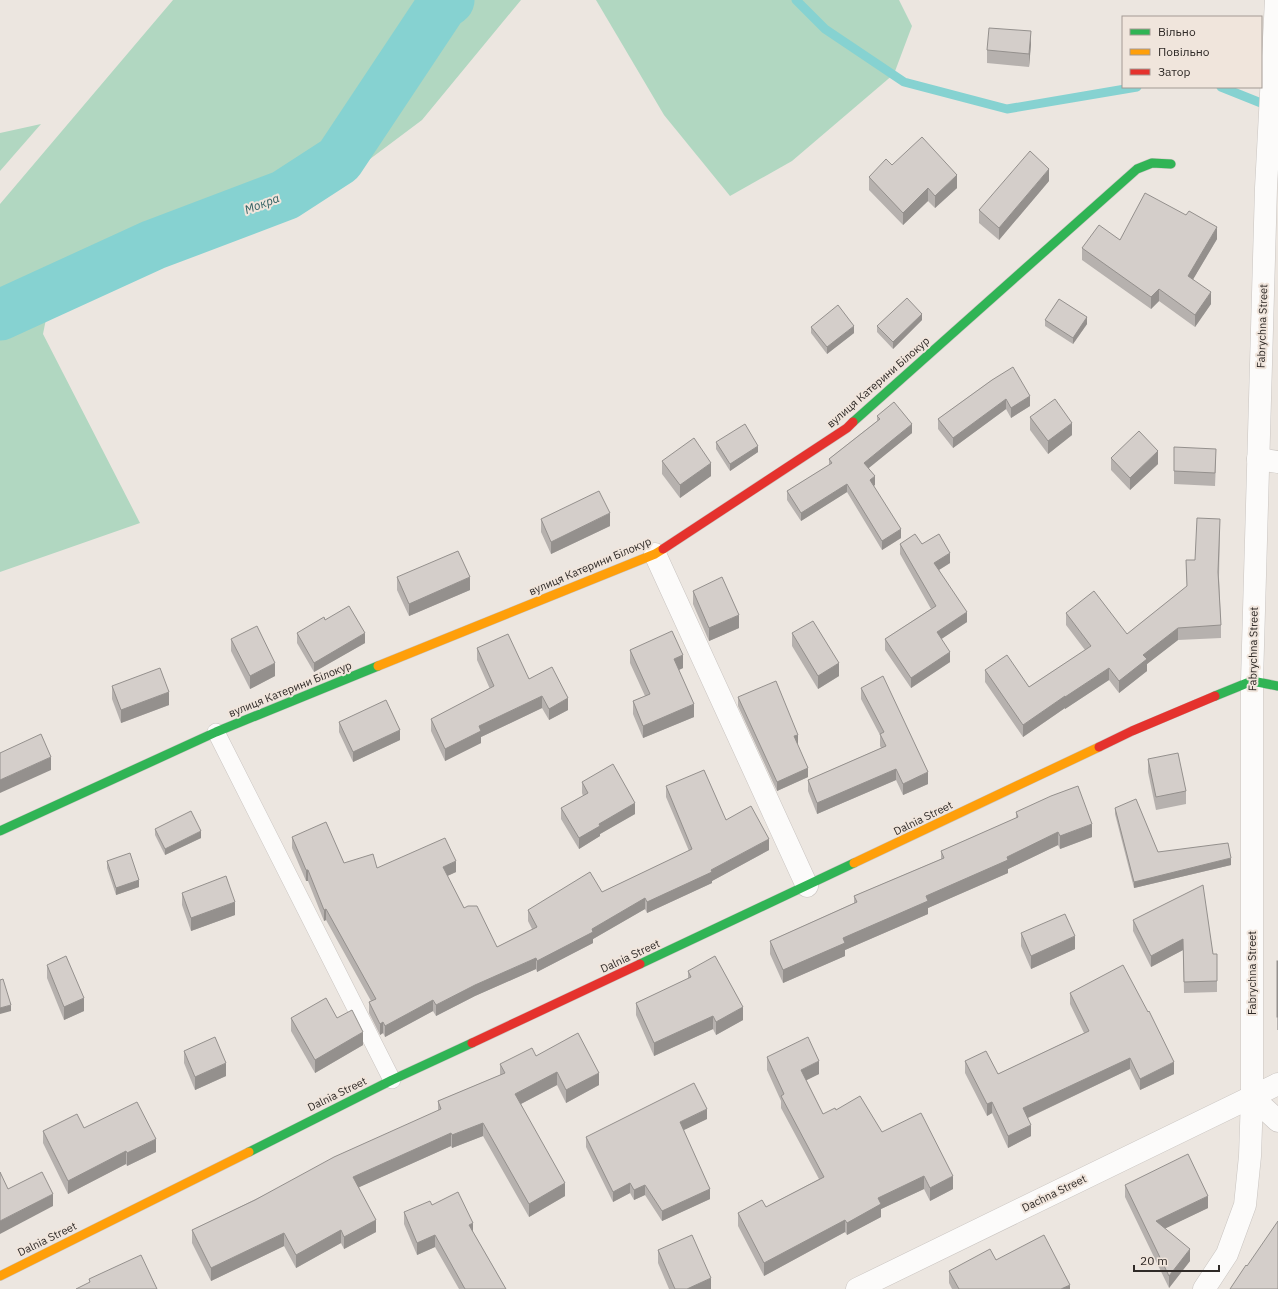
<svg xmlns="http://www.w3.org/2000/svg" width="1278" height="1289" viewBox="0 0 1278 1289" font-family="'IBM Plex Sans',sans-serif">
<rect width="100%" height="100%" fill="#ece6e0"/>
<g fill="#b1d7c1">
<polygon points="173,0 521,0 422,120 314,201 214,235 50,299 43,334 140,523 0,572 0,204"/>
<polygon points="596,0 899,0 912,26 894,74 792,161 730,196 664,115"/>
<polygon points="41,124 0,171 0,133"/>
</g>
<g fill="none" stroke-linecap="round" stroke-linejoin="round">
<g stroke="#86d2d1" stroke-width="9">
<polyline points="796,0 825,29 904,82 1007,109 1137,87"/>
<polyline points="1221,87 1271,107"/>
</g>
<polyline stroke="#86d2d1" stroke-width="51" points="0,315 153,245 285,195 339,160 442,5 449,0"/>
<defs>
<polyline id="lane" points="216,732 392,1080"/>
<g id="street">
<polyline points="1258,459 1278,462"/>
<polyline points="655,554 807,886"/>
<polyline points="1252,1097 1278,1121"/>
<polyline points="857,1289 1278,1084"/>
<polyline points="1204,1289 1227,1254 1245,1205 1250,1156 1252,1097 1252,681 1266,188 1276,0"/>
</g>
<g id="fast">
<polyline points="853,422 1137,169 1152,163 1171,164"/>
<polyline points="1215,696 1252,681 1278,686"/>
<polyline points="0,831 216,732 378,666"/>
<polyline points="640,964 854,863"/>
<polyline points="249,1152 392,1080 472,1043"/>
</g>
<g id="slow">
<polyline points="378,666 655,554 663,549"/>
<polyline points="854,863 1099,747"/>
<polyline points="0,1276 249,1152"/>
</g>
<g id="jam">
<polyline points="663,549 847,428 853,422"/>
<polyline points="1099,747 1132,731 1215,696"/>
<polyline points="472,1043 640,964"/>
</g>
</defs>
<use href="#lane" stroke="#c9c4c0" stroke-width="18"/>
<use href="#street" stroke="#c9c4c0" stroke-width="23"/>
<use href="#fast" stroke="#c9c4c0" stroke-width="10"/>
<use href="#slow" stroke="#c9c4c0" stroke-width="10"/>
<use href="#jam" stroke="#c9c4c0" stroke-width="10"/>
<use href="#lane" stroke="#fcfbfa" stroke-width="17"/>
<use href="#street" stroke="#fcfbfa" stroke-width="22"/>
<use href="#fast" stroke="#30b455" stroke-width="9"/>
<use href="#slow" stroke="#ff9f0a" stroke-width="9"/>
<use href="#jam" stroke="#e5322d" stroke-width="9"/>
</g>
<g fill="#b6b1ae">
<polygon points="1031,44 1029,67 987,63 987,50"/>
<polygon points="892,165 957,188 935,208 928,201 903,225 869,190 869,177"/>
<polygon points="1049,181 999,240 979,223 979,210"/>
<polygon points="1217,239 1193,279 1211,304 1195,327 1159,301 1151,309 1082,260 1082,248 1120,240"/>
<polygon points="922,320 893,349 877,332 877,326"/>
<polygon points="1045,320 1087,324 1073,344 1045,326"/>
<polygon points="811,327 854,333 827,354 811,333"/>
<polygon points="992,380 1030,406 1011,418 1006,409 953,448 938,429 938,419"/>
<polygon points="877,416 912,433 868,468 875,485 873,486 901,538 882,550 847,492 801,521 787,500 787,491 829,465 829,459 877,421"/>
<polygon points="1030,417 1072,435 1048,454 1030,430"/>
<polygon points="716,442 758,452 730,471 716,449"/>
<polygon points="1174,447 1216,462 1215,486 1174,484"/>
<polygon points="1111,458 1158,464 1130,490 1111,470"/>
<polygon points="662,461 711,476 680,498 662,474"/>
<polygon points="541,519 610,526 551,554 541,532"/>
<polygon points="1220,531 1219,577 1221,625 1221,638 1178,640 1147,664 1147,671 1119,693 1109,680 1065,709 1065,708 1023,737 985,682 985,670 1029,687 1085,650 1066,625 1066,613 1127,634 1187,587 1186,560 1195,560"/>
<polygon points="900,544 922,544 950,563 939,570 967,622 941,639 950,662 911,688 885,650 885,639 931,609 900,554"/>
<polygon points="397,577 470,590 409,616 397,590"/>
<polygon points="693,591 739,628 709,641 693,604"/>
<polygon points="297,633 365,643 314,672 297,643"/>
<polygon points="792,633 839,676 818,689 792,646"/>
<polygon points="231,639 275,676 250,689 231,651"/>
<polygon points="477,648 529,679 568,710 549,720 542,708 481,737 481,743 445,761 431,731 431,719 490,689 477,660"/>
<polygon points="630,650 683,668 679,670 694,717 643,738 633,714 633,701 645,696 630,663"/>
<polygon points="112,686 169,705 121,723 112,699"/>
<polygon points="861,688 928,784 903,795 896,780 817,814 808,791 808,780 881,748 880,746 880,735 861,699"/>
<polygon points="738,697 798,744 797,744 808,777 777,791 738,706"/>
<polygon points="339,722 400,740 353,762 339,732"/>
<polygon points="1148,759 1186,791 1186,804 1156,810 1148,772"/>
<polygon points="582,782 635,814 600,834 600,836 579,849 561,819 561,808 583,796 582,793"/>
<polygon points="666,786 726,820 769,850 712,881 712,883 647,913 645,909 593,939 593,943 537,972 536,969 475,996 436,1016 433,1011 385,1037 383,1033 380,1035 369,1013 369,1002 371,1001 326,920 324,921 308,881 306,881 292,848 292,837 344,863 377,868 456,872 447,876 464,908 497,947 532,929 528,921 528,910 602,892 689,851 666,797"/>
<polygon points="1115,808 1158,852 1231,865 1134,888 1115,814"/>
<polygon points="1016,812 1092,837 1060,849 1058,845 1008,869 1008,873 928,908 928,914 845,950 845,956 783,983 770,954 770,941 854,903 854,896 941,859 941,851 1016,818"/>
<polygon points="155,829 201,838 165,855 155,835"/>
<polygon points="107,861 139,887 116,895 107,868"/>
<polygon points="182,893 235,915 191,931 182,905"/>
<polygon points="1133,920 1213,954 1217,954 1217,992 1184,993 1183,950 1151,967 1133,931"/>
<polygon points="1021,933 1075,949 1031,969 1021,946"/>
<rect x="1277" y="961" width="1" height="69"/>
<polygon points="47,965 84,1011 64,1020 47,978"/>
<polygon points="688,971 743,1020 716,1035 713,1029 654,1056 636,1015 636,1003 688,979"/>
<polygon points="1070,993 1174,1074 1140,1090 1130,1069 1028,1118 1031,1136 1008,1148 992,1113 987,1116 965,1073 965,1061 998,1074 1084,1033 1070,1004"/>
<polygon points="291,1018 337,1018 363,1045 315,1073 291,1031"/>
<polygon points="184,1051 226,1076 195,1090 184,1063"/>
<polygon points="536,1056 599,1085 566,1103 557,1085 521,1104 565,1196 529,1217 483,1136 452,1148 451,1146 359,1187 376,1232 344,1249 341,1243 296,1268 284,1246 211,1281 192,1243 192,1230 438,1111 438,1101 500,1075 500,1064"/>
<polygon points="767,1057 819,1074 806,1080 823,1114 836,1110 882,1132 953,1189 930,1201 924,1189 881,1209 881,1217 847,1235 845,1232 764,1276 738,1226 738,1213 766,1207 819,1179 781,1108 781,1101 767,1070"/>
<polygon points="707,1119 683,1130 710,1199 662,1221 645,1195 634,1200 630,1193 613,1202 586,1147 586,1137"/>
<polygon points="84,1128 156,1152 127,1166 126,1164 68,1194 43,1143 43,1131"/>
<polygon points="1125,1185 1208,1208 1165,1228 1190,1261 1169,1288 1125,1197"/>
<polygon points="432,1205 473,1232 506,1289 459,1289 435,1247 417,1255 404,1224 404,1212"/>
<polygon points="658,1250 711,1289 669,1289 658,1263"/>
<polygon points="996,1260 1070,1289 952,1289 949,1283 949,1271"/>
</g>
<g fill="#94908d">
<polygon points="1031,31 1031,44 1029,67 1029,54"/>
<polygon points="1049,169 1049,181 999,240 999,228"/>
<polygon points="957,175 957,188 935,208 935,196"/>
<polygon points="928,188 928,201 903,225 903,213"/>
<polygon points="1217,227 1217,239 1188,288 1188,276"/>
<polygon points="1159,289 1159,301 1151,309 1151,297"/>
<polygon points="1211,292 1211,304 1195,327 1195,315"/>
<polygon points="922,314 922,320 893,349 893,342"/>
<polygon points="1087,317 1087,324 1073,344 1073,338"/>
<polygon points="854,326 854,333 827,354 827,347"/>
<polygon points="1030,396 1030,406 1011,418 1011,408"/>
<polygon points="1006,399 1006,409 953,448 953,438"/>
<polygon points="1072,423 1072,435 1048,454 1048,441"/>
<polygon points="912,424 912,433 864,472 864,463"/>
<polygon points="758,446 758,452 730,471 730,464"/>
<polygon points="1158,451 1158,464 1130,490 1130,478"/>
<polygon points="711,463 711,476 680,498 680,485"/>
<polygon points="875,476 875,485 870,489 870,480"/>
<polygon points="847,484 847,492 801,521 801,513"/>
<polygon points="610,513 610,526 551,554 551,542"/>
<polygon points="901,529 901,538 882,550 882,541"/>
<polygon points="950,553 950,563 934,573 934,563"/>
<polygon points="470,577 470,590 409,616 409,604"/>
<polygon points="967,612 967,622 937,642 937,632"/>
<polygon points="739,615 739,628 709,641 709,628"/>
<polygon points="1178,628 1178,640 1147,664 1147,671 1119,693 1119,681 1143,655"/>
<polygon points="365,633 365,643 314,672 314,663"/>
<polygon points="950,652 950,662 911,688 911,678"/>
<polygon points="683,655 683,668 674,672 674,659"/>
<polygon points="275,663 275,676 250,689 250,676"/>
<polygon points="839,663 839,676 818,689 818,676"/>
<polygon points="1109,668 1109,680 1065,709 1065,697"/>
<polygon points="169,692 169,705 121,723 121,710"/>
<polygon points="542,696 542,708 481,737 481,743 445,761 445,749 479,726"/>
<polygon points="1065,696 1065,708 1023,737 1023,725"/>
<polygon points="568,698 568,710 549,720 549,709"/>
<polygon points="694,704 694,717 643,738 643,726"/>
<polygon points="400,730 400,740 353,762 353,752"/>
<polygon points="798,735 798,744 794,745 794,736"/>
<polygon points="51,757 51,770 0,793 0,780"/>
<polygon points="808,768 808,777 777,791 777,782"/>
<polygon points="896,769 896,780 817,814 817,803"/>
<polygon points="928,772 928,784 903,795 903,784"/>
<polygon points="635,803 635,814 600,834 600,836 579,849 579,838 599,824"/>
<polygon points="1092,824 1092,837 1060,849 1060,836"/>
<polygon points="201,831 201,838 165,855 165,849"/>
<polygon points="1058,832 1058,845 1008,869 1008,873 928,908 928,914 845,950 845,956 783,983 783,970 843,938 926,896"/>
<polygon points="769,839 769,850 712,881 712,883 647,913 647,902 711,870"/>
<polygon points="1231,858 1231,865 1134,888 1134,882"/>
<polygon points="456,861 456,872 443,878 443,867"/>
<rect x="306" y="870" width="2" height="11"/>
<polygon points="139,880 139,887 116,895 116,888"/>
<polygon points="645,898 645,909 593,939 593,943 537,972 537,961"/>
<polygon points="235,902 235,915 191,931 191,918"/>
<polygon points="326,909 326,920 324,921 324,910"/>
<polygon points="1075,936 1075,949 1031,969 1031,956"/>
<polygon points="1183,939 1183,950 1151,967 1151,956"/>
<polygon points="536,958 536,969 475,996 436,1016 436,1005 475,985"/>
<polygon points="84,998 84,1011 64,1020 64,1007"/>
<polygon points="433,1000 433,1011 385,1037 385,1026"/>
<polygon points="11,1005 11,1011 0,1014 0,1008"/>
<polygon points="743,1007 743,1020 716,1035 716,1022"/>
<polygon points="713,1016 713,1029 654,1056 654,1043"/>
<polygon points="383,1022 383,1033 380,1035 380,1024"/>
<polygon points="363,1032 363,1045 315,1073 315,1060"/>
<polygon points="1130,1058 1130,1069 1023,1120 1023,1108"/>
<polygon points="819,1061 819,1074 801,1083 801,1070"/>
<polygon points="1174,1062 1174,1074 1140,1090 1140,1079"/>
<polygon points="226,1063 226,1076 195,1090 195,1077"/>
<polygon points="557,1072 557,1085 515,1107 515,1094"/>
<polygon points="599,1073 599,1085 566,1103 566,1090"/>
<polygon points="992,1102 992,1113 987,1116 987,1104"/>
<polygon points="707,1109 707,1119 680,1132 680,1122"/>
<polygon points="483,1123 483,1136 452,1148 452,1135"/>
<polygon points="1031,1125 1031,1136 1008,1148 1008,1136"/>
<polygon points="451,1133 451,1146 353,1190 353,1177"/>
<polygon points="156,1139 156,1152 127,1166 127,1153"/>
<polygon points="126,1151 126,1164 68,1194 68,1181"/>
<polygon points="924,1176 924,1189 881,1209 881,1217 847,1235 847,1223 878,1198"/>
<polygon points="953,1176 953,1189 930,1201 930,1188"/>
<polygon points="565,1183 565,1196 529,1217 529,1204"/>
<polygon points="630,1183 630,1193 613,1202 613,1192"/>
<polygon points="645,1185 645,1195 634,1200 634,1190"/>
<polygon points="710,1189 710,1199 662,1221 662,1211"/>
<polygon points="53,1194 53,1206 0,1234 0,1221"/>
<polygon points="1208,1196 1208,1208 1156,1233 1156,1221"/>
<polygon points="376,1220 376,1232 344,1249 344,1237"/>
<polygon points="845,1220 845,1232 764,1276 764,1263"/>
<polygon points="473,1223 473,1235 469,1225"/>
<polygon points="341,1230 341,1243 296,1268 296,1255"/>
<polygon points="284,1233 284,1246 211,1281 211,1268"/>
<polygon points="435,1235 435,1247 417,1255 417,1243"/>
<polygon points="1190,1249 1190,1261 1169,1288 1169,1276"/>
<polygon points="711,1278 711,1289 687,1289"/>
<polygon points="1070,1285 1070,1289 1061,1289"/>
</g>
<g fill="#d4ceca" stroke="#94908d">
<polygon points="989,28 1031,31 1029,54 987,50"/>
<polygon points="922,137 957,175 935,196 928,188 903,213 869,177 886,159 892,165"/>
<polygon points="1030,151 1049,169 999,228 979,210"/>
<polygon points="1145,193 1186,215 1189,211 1217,227 1188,276 1211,292 1195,315 1159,289 1151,297 1082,248 1099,225 1120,240"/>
<polygon points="907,298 922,314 893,342 877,326"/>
<polygon points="1059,299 1087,317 1073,338 1045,320"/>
<polygon points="838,305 854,326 827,347 811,327"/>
<polygon points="1013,367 1030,396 1011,408 1006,399 953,438 938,419 992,380"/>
<polygon points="1055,399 1072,423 1048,441 1030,417"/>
<polygon points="894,402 912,424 864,463 875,476 870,480 901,529 882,541 847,484 801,513 787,491 832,463 829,459 880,419 877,416"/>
<polygon points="745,424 758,446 730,464 716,442"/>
<polygon points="1139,431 1158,451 1130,478 1111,458"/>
<polygon points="694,438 711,463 680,485 662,461"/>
<polygon points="1174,447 1216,449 1215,473 1174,471"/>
<polygon points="599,491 610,513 551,542 541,519"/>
<polygon points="1197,518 1220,519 1218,572 1221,625 1178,628 1143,655 1147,659 1119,681 1109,668 1065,697 1065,696 1023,725 985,670 1007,655 1029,687 1091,646 1066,613 1094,591 1127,634 1187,586 1186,560 1195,560"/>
<polygon points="915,534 922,544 939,534 950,553 934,563 967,612 937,632 950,652 911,678 885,639 936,606 900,544"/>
<polygon points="458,551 470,577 409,604 397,577"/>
<polygon points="722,577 739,615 709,628 693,591"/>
<polygon points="349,606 365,633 314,663 297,633 324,617 325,620"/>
<polygon points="813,621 839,663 818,676 792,633"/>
<polygon points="257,626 275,663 250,676 231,639"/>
<polygon points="672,631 683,655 674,659 694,704 643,726 633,701 650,694 630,650"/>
<polygon points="508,634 529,679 552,667 568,698 549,709 542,696 479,726 481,731 445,749 431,719 494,686 477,648"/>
<polygon points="160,668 169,692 121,710 112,686"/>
<polygon points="883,676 928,772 903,784 896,769 817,803 808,780 886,746 880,734 884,732 861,688"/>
<polygon points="776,681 798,735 794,736 808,768 777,782 738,697"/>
<polygon points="386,700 400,730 353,752 339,722"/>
<polygon points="41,734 51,757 0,780 0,753"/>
<polygon points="1178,753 1186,791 1156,797 1148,759"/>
<polygon points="613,764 635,803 599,824 600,826 579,838 561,808 588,793 582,782"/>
<polygon points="704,770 726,820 751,806 769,839 711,870 712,872 647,902 645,898 592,929 593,932 537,961 536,958 475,985 436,1005 433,1000 385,1026 383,1022 380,1024 369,1002 376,999 326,909 324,910 308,870 306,870 292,837 326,822 344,863 373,854 377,868 445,838 456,861 443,867 464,908 468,906 477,906 497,947 537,927 528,910 590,872 602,892 692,849 666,786"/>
<polygon points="1078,786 1092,824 1060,836 1058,832 1007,857 1008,860 926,896 928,901 843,938 845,943 783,970 770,941 857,902 854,896 944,858 941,851 1018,817 1016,812 1051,796"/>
<polygon points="1136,799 1158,852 1228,843 1231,858 1134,882 1115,808"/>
<polygon points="191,811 201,831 165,849 155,829"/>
<polygon points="130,853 139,880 116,888 107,861"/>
<polygon points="226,876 235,902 191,918 182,893"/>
<polygon points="1203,885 1213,954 1217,954 1217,981 1184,982 1183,939 1151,956 1133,920"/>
<polygon points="1065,914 1075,936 1031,956 1021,933"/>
<polygon points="66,956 84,998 64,1007 47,965"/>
<polygon points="715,956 743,1007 716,1022 713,1016 654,1043 636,1003 691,977 688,971"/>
<rect x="1277" y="961" width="1" height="56"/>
<polygon points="1123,965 1148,1012 1149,1011 1174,1062 1140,1079 1130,1058 1023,1108 1031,1125 1008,1136 992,1102 987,1104 965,1061 986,1051 998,1074 1089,1031 1070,993"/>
<polygon points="3,979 11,1005 0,1008 0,980"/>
<polygon points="326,998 337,1018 352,1010 363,1032 315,1060 291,1018"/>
<polygon points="578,1033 599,1073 566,1090 557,1072 515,1094 565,1183 529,1204 483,1123 452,1135 451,1133 353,1177 376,1220 344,1237 341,1230 296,1255 284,1233 211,1268 192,1230 255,1200 334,1157 441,1109 438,1101 505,1073 500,1064 532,1048 536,1056"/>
<polygon points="215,1037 226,1063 195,1077 184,1051"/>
<polygon points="808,1037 819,1061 801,1070 823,1114 835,1108 836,1110 860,1096 882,1132 921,1113 953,1176 930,1188 924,1176 878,1198 881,1204 847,1223 845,1220 764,1263 738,1213 762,1200 766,1207 824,1177 781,1096 784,1094 767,1057"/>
<polygon points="694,1083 707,1109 680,1122 710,1189 662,1211 645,1185 634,1190 630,1183 613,1192 586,1137"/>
<polygon points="137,1102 156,1139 127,1153 126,1151 68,1181 43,1131 77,1114 84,1128"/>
<polygon points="1188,1154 1208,1196 1156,1221 1190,1249 1169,1276 1125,1185"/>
<polygon points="0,1172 8,1189 42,1172 53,1194 0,1221"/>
<polygon points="458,1192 473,1223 469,1225 506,1289 465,1289 435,1235 417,1243 404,1212 430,1201 432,1205"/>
<polygon points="1278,1221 1278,1289 1230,1289 1246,1265 1247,1266"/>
<polygon points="692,1235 711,1278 687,1289 675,1289 658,1250"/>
<polygon points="1044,1235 1070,1285 1061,1289 959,1289 949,1271 990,1249 996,1260"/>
<polygon points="141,1255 157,1289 76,1289 90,1282 89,1279"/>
</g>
<g text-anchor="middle" stroke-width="4" stroke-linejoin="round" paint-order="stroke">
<g font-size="11" fill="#2f2a27" stroke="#f0e5dc">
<text transform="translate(1262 326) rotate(-88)" y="4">Fabrychna Street</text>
<text transform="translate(878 382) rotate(-41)" y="4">вулиця Катерини Білокур</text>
<text transform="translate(590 566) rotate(-23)" y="4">вулиця Катерини Білокур</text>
<text transform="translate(1253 649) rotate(-89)" y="4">Fabrychna Street</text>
<text transform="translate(290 689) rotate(-22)" y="4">вулиця Катерини Білокур</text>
<text transform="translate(923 818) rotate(-26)" y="4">Dalnia Street</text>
<text transform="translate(630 956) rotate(-25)" y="4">Dalnia Street</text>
<text transform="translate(1252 973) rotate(-90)" y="4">Fabrychna Street</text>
<text transform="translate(337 1094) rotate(-26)" y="4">Dalnia Street</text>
<text transform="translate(1054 1193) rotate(-26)" y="4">Dachna Street</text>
<text transform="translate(47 1239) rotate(-26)" y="4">Dalnia Street</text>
</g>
<g font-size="12" font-style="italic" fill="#2f5e60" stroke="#f0e5dc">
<text transform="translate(262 204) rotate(-21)" y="4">Мокра</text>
</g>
</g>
<rect x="1122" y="16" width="140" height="72" fill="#f0e5dc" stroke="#a39a94"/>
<rect x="1130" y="29" width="20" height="6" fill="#30b455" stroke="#a39a94"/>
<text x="1158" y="36" font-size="12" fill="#2f2a27">Вільно</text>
<rect x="1130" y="49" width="20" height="6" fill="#ff9f0a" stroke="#a39a94"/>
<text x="1158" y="56" font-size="12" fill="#2f2a27">Повільно</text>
<rect x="1130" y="69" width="20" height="6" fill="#e5322d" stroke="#a39a94"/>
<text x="1158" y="76" font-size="12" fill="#2f2a27">Затор</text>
<path d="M1134 1265v6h85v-6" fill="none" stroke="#2f2a27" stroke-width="2"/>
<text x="1140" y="1265" font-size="12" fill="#2f2a27" stroke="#f0e5dc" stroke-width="3" paint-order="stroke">20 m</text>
</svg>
